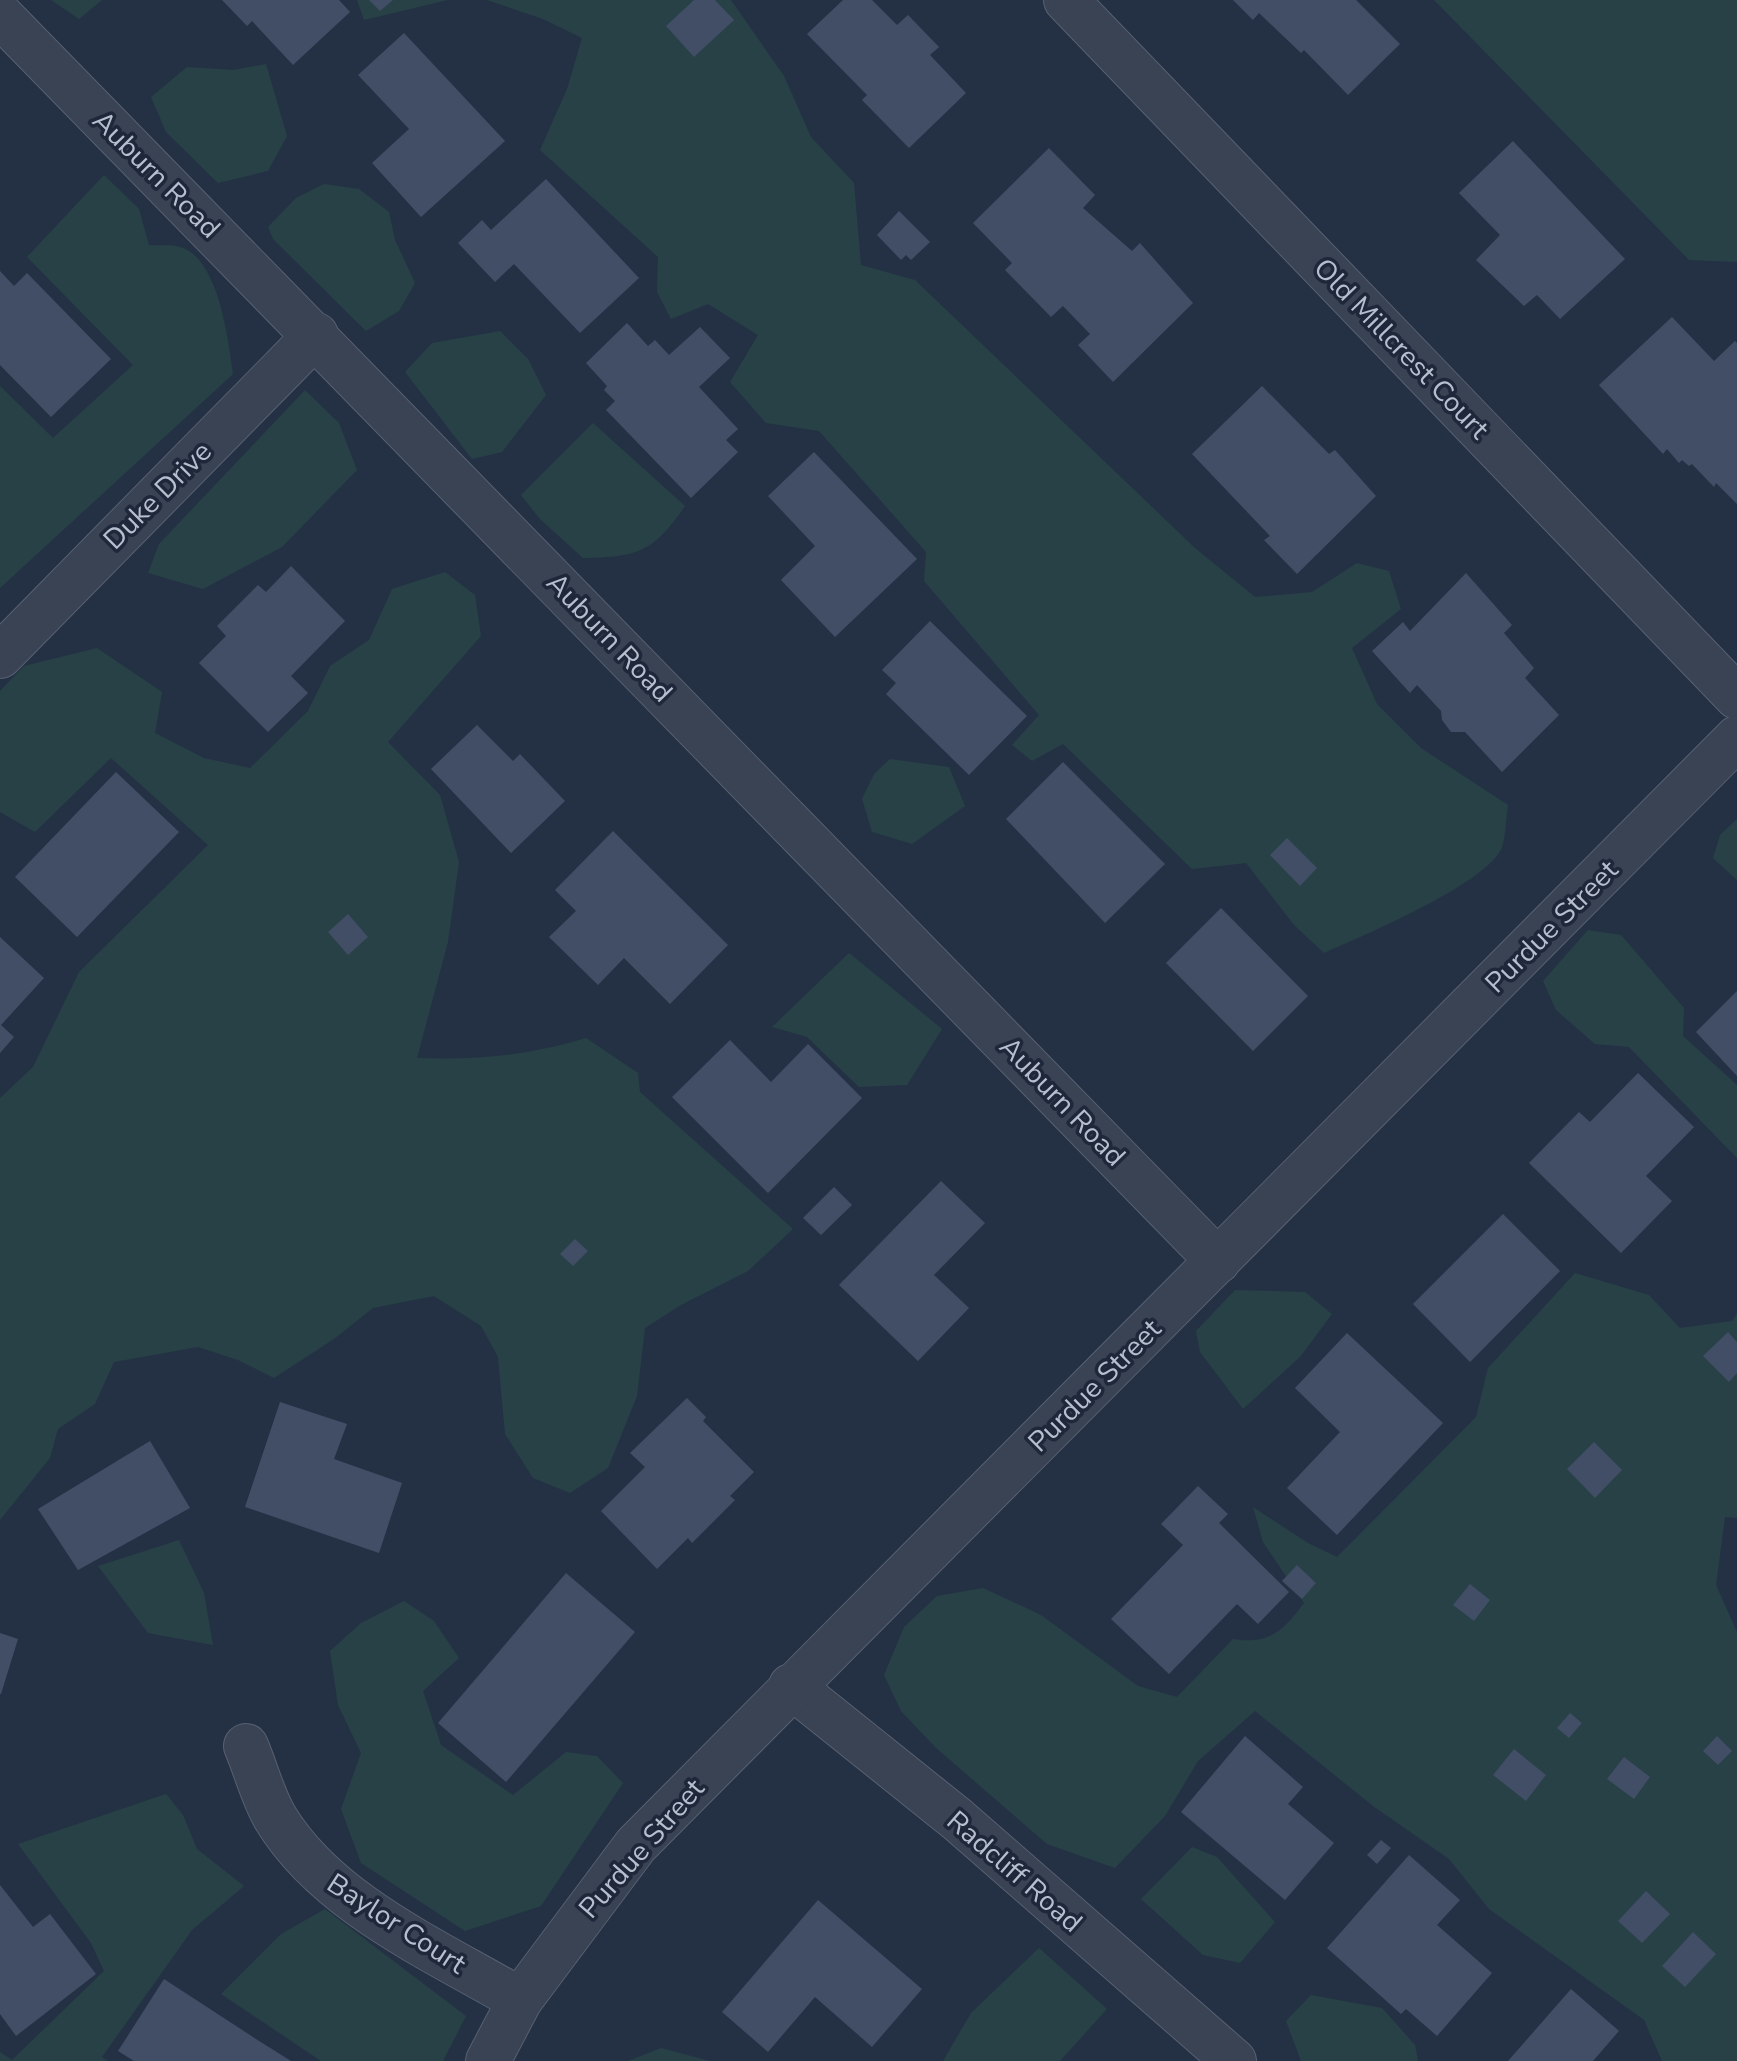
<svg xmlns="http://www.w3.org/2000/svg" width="1737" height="2061" viewBox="0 0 1737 2061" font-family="'Nunito Sans',sans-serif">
<rect width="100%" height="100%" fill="#243145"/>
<g fill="#274146">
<polygon points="51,0 102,0 79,19"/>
<polygon points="357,0 448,0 364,20"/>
<path d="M487,0H731L784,76L811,137L854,183L861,265L915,280L1195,548L1255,597L1312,592L1357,563L1389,571L1401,609L1352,648L1377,704L1421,748L1508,805C1506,818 1506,835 1502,847C1489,883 1360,937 1324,953L1294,925L1246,863L1192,869L1063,744L1032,761L1012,745L1039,715L924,581L926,552L819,431L766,423L730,382L758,335L708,304L671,319L657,292L658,257L540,150L567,89L582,38L543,19Z"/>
<polygon points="1434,0 1737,0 1737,262 1689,260"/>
<polygon points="266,64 287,136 268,171 218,183 166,132 151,97 187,67 233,70"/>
<path d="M104,175L139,209L149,245C158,246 171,244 180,247C219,258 228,340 233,374L0,588V386L53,438L133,365L27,257Z"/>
<polygon points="324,184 359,189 389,212 395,240 415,283 399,311 366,331 273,239 268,227 296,198"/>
<polygon points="500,331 528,359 546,395 502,452 472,459 405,372 432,343"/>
<polygon points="305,390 339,423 357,470 282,547 203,589 148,573 159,544"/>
<path d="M593,423L685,506C653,552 639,557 583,558L540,519L521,495Z"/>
<path d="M445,572L475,595L481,636L388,742L440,795L459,862L448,942L417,1058C479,1060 526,1056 586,1038L638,1073L640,1092L793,1229L748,1271L681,1305L645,1328L637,1396L608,1468L570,1493L533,1478L505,1434L498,1357L481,1326L434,1296L373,1308L334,1339L274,1378L238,1360L198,1347L114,1362L95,1404L58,1429L50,1458L0,1520V1098L33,1067L79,972L208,845L111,758L35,832L0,812V691L24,666L97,648L162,692L155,733L204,758L250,768L308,711L330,666L369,640L392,589Z"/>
<polygon points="890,759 949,767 965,806 912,844 872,832 862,799 874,774"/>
<polygon points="1737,819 1737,880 1713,858 1720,835"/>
<polygon points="1588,930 1621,935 1684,1008 1683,1036 1737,1085 1737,1158 1629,1047 1595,1044 1556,1010 1543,981"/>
<polygon points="849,953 942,1029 907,1085 859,1087 807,1037 772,1027"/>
<path d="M1575,1273L1649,1295L1680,1328L1732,1321L1737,1314V1518L1725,1517L1716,1585L1737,1632V2061H1662L1644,2020L1489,1909L1449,1859L1373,1806L1255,1711L1198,1761L1165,1816L1115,1868L1047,1844L935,1747L901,1711L884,1675L904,1627L937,1596L983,1588L1041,1615L1138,1686L1177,1697L1233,1639C1269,1645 1283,1631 1304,1603L1263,1542L1253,1507L1308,1543L1337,1557L1476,1417L1488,1368Z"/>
<polygon points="1235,1290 1305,1292 1332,1314 1300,1357 1243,1409 1200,1352 1196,1331"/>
<polygon points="179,1540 204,1593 213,1645 148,1633 98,1566"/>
<polygon points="404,1601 434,1621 459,1658 423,1691 441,1745 513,1795 566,1752 597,1756 623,1783 541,1906 465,1931 361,1863 341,1809 361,1753 338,1705 330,1651 361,1623"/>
<polygon points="166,1794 183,1815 197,1849 244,1886 192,1930 102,2057 108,2061 0,2061 0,2052 12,2060 104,1971 91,1943 18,1844"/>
<polygon points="1192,1847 1217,1857 1275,1922 1240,1963 1203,1955 1141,1899"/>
<polygon points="325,1909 466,2016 443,2061 321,2061 221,1994 281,1934"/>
<polygon points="1039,1948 1107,2009 1060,2061 943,2061 971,2013"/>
<polygon points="1311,1995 1382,2008 1415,2045 1418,2061 1301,2061 1286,2021"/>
<polygon points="661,2048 710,2061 628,2061"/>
</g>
<g fill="#414e66">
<polygon points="222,0 339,0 350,12 293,65 252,21 247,26"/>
<polygon points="369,0 393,0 380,11"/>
<polygon points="694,0 715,0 734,20 694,57 666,26"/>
<polygon points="843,0 872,0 897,25 908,15 939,47 930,55 966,93 909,148 862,100 867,95 807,34"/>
<polygon points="1233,0 1356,0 1400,44 1348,95 1304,50 1301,53 1259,13 1253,20"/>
<polygon points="404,33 505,141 421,217 372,163 409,129 358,75"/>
<polygon points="1513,141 1625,259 1560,319 1537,295 1524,306 1476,260 1500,235 1459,193"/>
<polygon points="1049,148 1095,195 1083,208 1132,251 1140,243 1193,303 1113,382 1078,345 1090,334 1063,306 1051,317 1005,270 1012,263 973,223"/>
<polygon points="546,179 639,278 580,333 514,264 495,282 458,243 482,220 491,230"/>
<polygon points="899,211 930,242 911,260 906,255 901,260 877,235"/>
<polygon points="0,271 14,286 27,273 111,359 51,417 0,365"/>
<polygon points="1672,317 1714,361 1735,341 1737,343 1737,504 1716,483 1714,487 1692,464 1689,466 1682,460 1679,463 1667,449 1663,454 1599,385"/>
<polygon points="627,323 648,346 655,340 669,355 700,327 730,358 699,387 738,429 726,440 738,452 691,498 606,410 615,401 604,390 607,386 586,363"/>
<polygon points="1262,386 1329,454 1335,450 1376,496 1297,574 1264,540 1270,536 1192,454"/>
<polygon points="814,452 917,559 835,637 781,580 815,546 768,496"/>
<polygon points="291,566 345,621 291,676 308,693 268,732 199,663 226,636 217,626 258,585 266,592"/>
<polygon points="1466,573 1512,625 1504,633 1534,668 1525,678 1559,715 1502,772 1465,732 1451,732 1442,720 1441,711 1417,685 1410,693 1372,651 1403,622 1410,631"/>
<polygon points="930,621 1027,716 969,775 886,694 896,683 882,670"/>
<polygon points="477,725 513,761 520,754 565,801 511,853 431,769"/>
<polygon points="1063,762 1165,864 1105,923 1006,819"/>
<polygon points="116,772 179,832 77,937 15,877"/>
<polygon points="613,831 728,945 670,1004 624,958 598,985 549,937 576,911 555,890"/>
<polygon points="1287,838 1317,868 1300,886 1270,855"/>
<polygon points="1221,908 1308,996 1253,1051 1166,963"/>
<polygon points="348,914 368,937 348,955 328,932"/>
<polygon points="0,937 44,978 1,1025 14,1037 0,1053"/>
<polygon points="1737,991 1737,1076 1696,1032"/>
<polygon points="730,1040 771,1082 808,1044 862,1098 768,1193 672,1097"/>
<polygon points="1638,1073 1694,1127 1646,1176 1672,1201 1621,1253 1529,1163 1579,1112 1590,1122"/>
<polygon points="941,1181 985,1223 934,1275 969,1308 918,1361 839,1285"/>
<polygon points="834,1187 852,1205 821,1235 803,1218"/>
<polygon points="1503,1214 1560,1271 1470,1362 1413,1304"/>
<polygon points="575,1239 588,1251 573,1266 560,1254"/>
<polygon points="1728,1332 1737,1342 1737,1373 1729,1382 1703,1356"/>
<polygon points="1347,1333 1443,1423 1337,1535 1287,1488 1340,1432 1295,1388"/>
<polygon points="687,1398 706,1417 703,1421 754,1472 730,1496 735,1500 692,1543 688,1538 657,1569 601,1511 645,1467 630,1453"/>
<polygon points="280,1402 347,1424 334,1459 402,1483 379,1553 245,1507"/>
<polygon points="150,1441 190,1508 78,1570 38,1509"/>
<polygon points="1594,1442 1622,1470 1595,1498 1567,1469"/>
<polygon points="1198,1486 1228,1514 1219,1523 1289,1592 1258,1624 1237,1604 1169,1674 1111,1619 1183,1545 1161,1524"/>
<polygon points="1297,1565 1316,1583 1302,1599 1282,1581"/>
<polygon points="566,1573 635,1632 506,1782 438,1723"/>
<polygon points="1470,1584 1490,1600 1474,1621 1453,1605"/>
<polygon points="0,1633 18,1639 1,1694 0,1694"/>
<polygon points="1570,1713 1582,1723 1569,1738 1557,1728"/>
<polygon points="1245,1736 1303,1787 1288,1804 1334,1843 1285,1900 1181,1812"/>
<polygon points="1717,1736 1732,1751 1718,1765 1703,1751"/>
<polygon points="1514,1749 1546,1775 1526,1801 1493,1775"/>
<polygon points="1624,1757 1650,1777 1634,1799 1607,1779"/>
<polygon points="1381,1840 1391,1848 1377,1864 1367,1855"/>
<polygon points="1409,1855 1460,1900 1437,1925 1492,1973 1437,2036 1406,2009 1401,2014 1327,1948"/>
<polygon points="0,1885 33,1927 50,1914 96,1974 16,2036 0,2014"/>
<polygon points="1646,1891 1670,1914 1642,1943 1618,1921"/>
<polygon points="818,1900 922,1989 872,2047 815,1997 768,2052 722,2012"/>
<polygon points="1693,1932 1716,1954 1685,1987 1662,1966"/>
<polygon points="164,1979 253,2037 291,2061 134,2061 118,2051"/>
<polygon points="1571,1989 1619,2031 1593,2061 1508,2061"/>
</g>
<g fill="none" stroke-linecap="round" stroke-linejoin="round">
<defs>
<g id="minor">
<polyline points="1066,0 1737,697"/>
<polyline points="0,15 1218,1261"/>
<polyline points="0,656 316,335"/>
<polyline points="791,1686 957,1819 1234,2061"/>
<path d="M246,1746C256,1769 263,1798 276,1819C328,1904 437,1951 520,2000"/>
<polyline points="488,2061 520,2000 636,1845 1737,738"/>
</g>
</defs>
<use href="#minor" stroke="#586172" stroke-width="46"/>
<use href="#minor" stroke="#394354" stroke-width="44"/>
</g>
<g text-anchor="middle" stroke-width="7" stroke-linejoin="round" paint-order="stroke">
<g font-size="28" fill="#b7bfce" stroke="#1e283a">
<text transform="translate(157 174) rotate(45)" y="10">Auburn Road</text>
<text transform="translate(1402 348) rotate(46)" y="10">Old Millcrest Court</text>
<text transform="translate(157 495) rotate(-45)" y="10">Duke Drive</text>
<text transform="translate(610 637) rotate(46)" y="10">Auburn Road</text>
<text transform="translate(1551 926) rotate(-45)" y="10">Purdue Street</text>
<text transform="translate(1063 1101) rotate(46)" y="10">Auburn Road</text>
<text transform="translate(1094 1385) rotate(-45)" y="10">Purdue Street</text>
<text transform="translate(641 1848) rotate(-49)" y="10">Purdue Street</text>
<text transform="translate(1015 1871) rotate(41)" y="10">Radcliff Road</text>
<text transform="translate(397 1923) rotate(33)" y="10">Baylor Court</text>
</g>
</g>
</svg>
